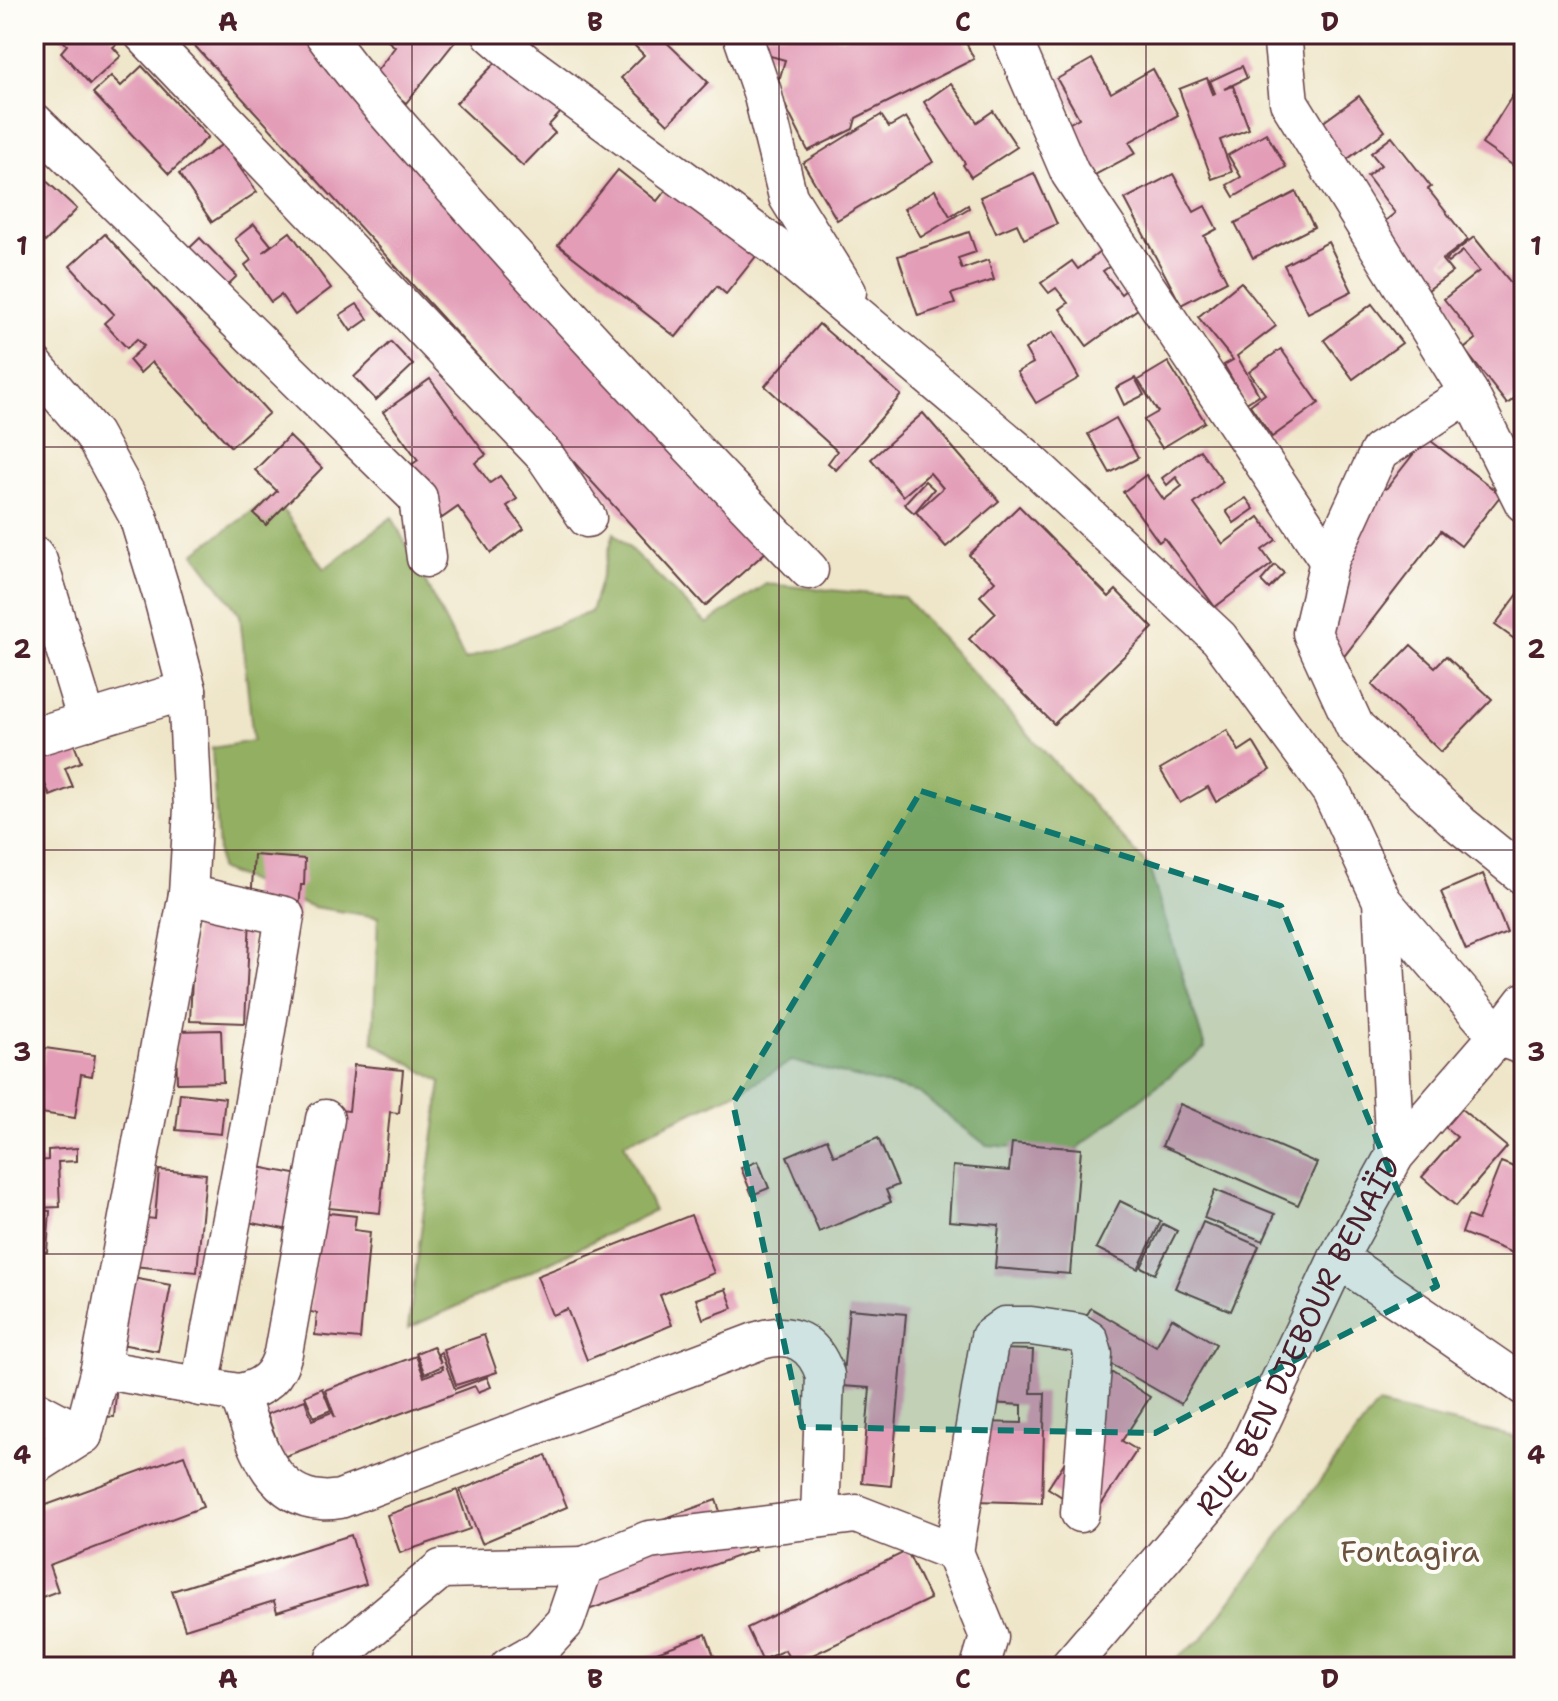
<svg xmlns="http://www.w3.org/2000/svg" width="1558" height="1701" viewBox="0 0 1558 1701" font-family="'Shantell Sans',sans-serif">
<rect width="100%" height="100%" fill="#fdfcf7"/>
<filter id="ink" filterUnits="userSpaceOnUse"><feTurbulence type="fractalNoise" baseFrequency=".0125" numOctaves="2"/><feDisplacementMap in="SourceGraphic" scale="16" xChannelSelector="R" yChannelSelector="G"/><feConvolveMatrix kernelMatrix="1 2 1 2 8 2 1 2 1" color-interpolation-filters="sRGB"/></filter>
<filter id="wash" filterUnits="userSpaceOnUse"><feTurbulence type="fractalNoise" baseFrequency=".006" numOctaves="4" result="noise"/><feDisplacementMap in="SourceGraphic" scale="32" xChannelSelector="R" yChannelSelector="G"/><feGaussianBlur stdDeviation="1.8" result="paint"/><feColorMatrix in="noise" values="0 0 0 0 0 0 0 0 0 0 0 0 0 0 0 0 0 1.4 0 .05"/><feComposite in="paint" operator="in"/></filter>
<g filter="url(#wash)">
<rect width="100%" height="100%" fill="#efe6c9"/>
<g fill="#93b062" stroke="#6e6846" stroke-width="2">
<polygon points="274,496 324,569 392,517 465,660 591,612 614,533 707,624 766,584 904,597 1149,867 1205,1048 1073,1152 986,1145 919,1093 792,1061 744,1089 624,1143 654,1211 487,1293 408,1328 441,1082 373,1042 378,917 313,907 219,869 212,748 253,741 240,615 194,553"/>
<polygon points="1377,1405 1524,1439 1524,1667 1164,1667 1202,1639"/>
</g>
<g id="blocks">
<g fill="#e39db7">
<polygon points="57,34 109,34 118,43 113,47 121,56 90,84 61,52 67,45"/>
<polygon points="184,34 301,34 776,543 705,606"/>
<polygon points="391,34 461,34 406,103 373,76 395,47 387,40"/>
<polygon points="641,34 658,34 708,82 668,124 621,78 644,55 632,43"/>
<polygon points="753,34 826,34 842,39 853,34 962,34 974,59 856,118 853,129 808,151 773,81 780,77 785,60 763,54"/>
<polygon points="505,53 564,109 548,126 555,133 523,166 456,103"/>
<polygon points="1092,59 1111,93 1153,69 1178,115 1129,142 1136,153 1093,176 1065,126 1079,118 1057,79"/>
<polygon points="142,66 208,137 169,174 93,93 111,76 121,86"/>
<polygon points="1242,66 1247,78 1224,89 1233,86 1249,129 1220,140 1232,172 1212,179 1179,89 1207,78 1213,94 1215,93 1210,81"/>
<polygon points="1524,77 1524,173 1482,144"/>
<polygon points="951,83 977,122 993,111 1017,147 971,177 963,165 965,163 924,102"/>
<polygon points="1359,96 1385,131 1345,161 1318,126"/>
<polygon points="881,115 889,127 906,117 933,162 837,220 803,163"/>
<polygon points="1266,133 1286,167 1234,197 1227,185 1241,177 1228,155"/>
<polygon points="1392,137 1431,187 1428,189 1468,240 1442,260 1452,272 1428,290 1379,226 1395,213 1367,176 1381,165 1371,153"/>
<polygon points="223,144 257,192 212,222 179,174"/>
<polygon points="618,170 657,201 669,186 757,255 726,294 717,286 676,337 558,245"/>
<polygon points="1034,173 1057,224 1024,239 1017,224 996,233 980,197"/>
<polygon points="1173,174 1194,212 1205,206 1217,229 1204,236 1227,281 1181,305 1125,199"/>
<polygon points="42,177 77,209 45,242 34,232 34,186"/>
<polygon points="935,190 950,216 968,205 969,208 921,237 904,209"/>
<polygon points="1296,192 1314,227 1253,258 1235,223"/>
<polygon points="254,224 271,245 263,252 290,232 331,288 295,315 281,295 271,302 245,265 251,260 235,239"/>
<polygon points="969,232 976,252 958,258 962,269 988,260 994,280 951,294 955,304 918,316 898,256"/>
<polygon points="105,234 269,413 231,447 152,362 140,373 129,360 144,346 137,339 127,348 104,323 114,314 70,266"/>
<polygon points="1474,237 1524,299 1524,391 1507,404 1464,349 1476,339 1444,299 1479,271 1463,251 1448,263 1445,260"/>
<polygon points="200,238 237,276 211,301 174,263"/>
<polygon points="1328,242 1352,291 1308,313 1284,265"/>
<polygon points="1100,252 1110,266 1103,271 1121,294 1126,290 1139,308 1087,346 1060,309 1068,303 1056,288 1049,293 1041,283 1072,261 1078,269"/>
<polygon points="1241,282 1276,326 1237,356 1259,395 1246,403 1224,365 1233,360 1198,317"/>
<polygon points="357,304 368,319 351,331 340,315"/>
<polygon points="1372,304 1402,343 1353,379 1324,340"/>
<polygon points="819,324 901,395 836,470 828,463 837,451 765,386"/>
<polygon points="1053,332 1079,378 1036,403 1017,372 1033,363 1025,349"/>
<polygon points="391,342 413,365 376,400 354,377"/>
<polygon points="1281,349 1319,403 1272,437 1250,405 1265,394 1249,372"/>
<polygon points="1168,362 1205,422 1162,448 1144,420 1158,412 1138,380"/>
<polygon points="1135,378 1144,395 1124,405 1116,388"/>
<polygon points="430,379 486,455 475,463 490,483 500,476 517,499 507,506 524,529 491,553 458,507 442,518 407,468 418,460 383,412"/>
<polygon points="923,413 999,501 946,547 916,512 943,488 930,473 903,496 871,459"/>
<polygon points="1116,418 1138,458 1110,473 1088,434"/>
<polygon points="1433,429 1437,432 1431,441 1501,495 1461,546 1441,531 1335,668 1309,614 1352,558 1333,543 1379,484 1386,489"/>
<polygon points="289,436 322,468 266,525 254,514 277,491 255,470"/>
<polygon points="1200,450 1223,482 1194,504 1223,544 1259,517 1276,540 1262,550 1272,564 1215,607 1164,538 1159,542 1123,492 1146,475 1164,500 1182,486 1176,477 1167,485 1162,478"/>
<polygon points="925,481 934,489 914,513 904,504"/>
<polygon points="1246,498 1254,509 1234,523 1226,511"/>
<polygon points="1019,506 1109,597 1116,590 1153,628 1054,724 969,639 996,613 980,596 995,581 969,555"/>
<polygon points="1275,565 1284,573 1269,589 1261,581"/>
<polygon points="1524,586 1524,646 1495,625"/>
<polygon points="1411,645 1435,667 1446,656 1492,699 1441,752 1372,685"/>
<polygon points="34,647 41,662 34,665"/>
<polygon points="34,715 42,734 66,724 81,762 65,768 73,787 50,796 34,758"/>
<polygon points="1519,728 1524,729 1524,767 1517,767"/>
<polygon points="1227,730 1239,751 1253,742 1270,770 1216,802 1208,787 1180,803 1160,769"/>
<polygon points="254,855 305,859 304,885 301,885 298,922 250,918"/>
<polygon points="1483,874 1507,933 1466,950 1441,892"/>
<polygon points="195,916 250,918 245,1023 190,1021"/>
<polygon points="221,1030 223,1082 177,1083 176,1031"/>
<polygon points="45,1048 95,1055 92,1076 81,1074 75,1118 34,1112 34,1073 41,1074"/>
<polygon points="354,1065 403,1070 399,1113 390,1112 380,1213 329,1208 338,1110 349,1111"/>
<polygon points="180,1093 225,1098 221,1134 176,1130"/>
<polygon points="1454,1103 1507,1147 1456,1206 1422,1177 1457,1137 1438,1121"/>
<polygon points="1180,1104 1317,1163 1298,1205 1162,1146"/>
<polygon points="878,1138 898,1185 886,1190 891,1202 819,1232 787,1156 827,1139 834,1156"/>
<polygon points="1012,1143 1081,1149 1070,1274 995,1268 999,1225 949,1221 953,1166 1009,1171"/>
<polygon points="77,1148 77,1161 58,1162 60,1207 34,1208 34,1161 48,1160 48,1150"/>
<polygon points="758,1161 769,1188 752,1195 741,1168"/>
<polygon points="1501,1162 1524,1171 1523,1257 1462,1233 1468,1216 1478,1220"/>
<polygon points="253,1166 310,1177 300,1232 242,1221"/>
<polygon points="159,1170 206,1174 197,1272 133,1266 138,1217 155,1219"/>
<polygon points="1215,1190 1275,1214 1263,1241 1204,1218"/>
<polygon points="1120,1201 1161,1221 1138,1269 1096,1248"/>
<polygon points="34,1210 50,1211 47,1252 34,1251"/>
<polygon points="320,1212 356,1216 354,1230 370,1232 360,1339 315,1335 317,1313 310,1312"/>
<polygon points="691,1215 714,1273 660,1295 672,1325 587,1360 567,1309 552,1315 537,1276"/>
<polygon points="1203,1222 1259,1246 1231,1311 1175,1288"/>
<polygon points="1163,1224 1177,1231 1155,1274 1141,1267"/>
<polygon points="127,1277 171,1285 158,1351 115,1343"/>
<polygon points="726,1289 733,1308 703,1319 696,1299"/>
<polygon points="1091,1308 1156,1346 1172,1318 1216,1344 1181,1404 1071,1341"/>
<polygon points="849,1309 906,1314 891,1486 862,1483 870,1388 842,1386"/>
<polygon points="484,1335 497,1372 456,1385 443,1349"/>
<polygon points="433,1346 441,1363 438,1354 441,1352 455,1389 487,1377 491,1387 478,1392 475,1386 283,1457 267,1414 305,1400 312,1420 332,1412 335,1417 325,1390 416,1356 424,1377 443,1369 442,1366 425,1374 416,1353"/>
<polygon points="992,1349 1033,1350 1031,1393 1045,1393 1042,1503 976,1501 979,1422 1022,1423 1022,1405 990,1403"/>
<polygon points="1100,1365 1150,1397 1122,1441 1137,1450 1093,1517 1048,1488 1090,1423"/>
<polygon points="322,1388 331,1410 314,1417 305,1396"/>
<polygon points="101,1393 116,1394 114,1417 99,1416"/>
<polygon points="184,1455 203,1507 49,1565 58,1591 34,1600 34,1526 40,1524 35,1509"/>
<polygon points="546,1455 567,1507 482,1543 460,1490"/>
<polygon points="457,1490 470,1529 400,1553 387,1515"/>
<polygon points="716,1500 721,1514 740,1508 755,1550 580,1613 560,1556"/>
<polygon points="351,1535 366,1584 277,1612 274,1601 185,1629 172,1591"/>
<polygon points="907,1551 930,1599 792,1665 785,1650 762,1660 747,1628"/>
<polygon points="706,1634 718,1667 616,1667"/>
</g>
</g>
</g>
<g filter="url(#ink)">
<use href="#blocks" fill-opacity="0" stroke="#633d43" stroke-width="2"/>
<g fill="none" stroke-linecap="round" stroke-linejoin="round">
<defs>
<g id="minor">
<polyline points="143,34 545,456 587,518"/>
<path d="M324,34C370,98 425,155 477,214C585,336 696,453 809,570"/>
<polyline points="492,34 524,62 777,248 1025,457 1219,638 1331,791 1382,901 1395,1155"/>
<polyline points="742,34 762,92 788,197 847,292"/>
<polyline points="1012,34 1012,38 1070,173 1329,561"/>
<polyline points="1282,34 1289,102 1469,393 1524,503"/>
<polyline points="34,122 418,498 426,558"/>
<polyline points="34,365 93,434 138,516 163,598 187,690 193,808 188,894 100,1369 83,1435 34,1466"/>
<polyline points="1469,393 1379,452 1329,561 1312,633 1355,727 1461,825 1524,876"/>
<polyline points="34,555 38,561 87,721"/>
<polyline points="34,737 187,690"/>
<polyline points="188,894 285,916 253,1108 200,1387"/>
<polyline points="1382,901 1498,1036 1524,1046"/>
<polyline points="1338,1258 1524,1386"/>
<path d="M100,1369L238,1393C263,1389 277,1377 283,1353L325,1119"/>
<path d="M238,1393C254,1434 267,1497 321,1500C327,1501 334,1500 340,1499L758,1341C791,1330 814,1342 825,1375L820,1518"/>
<polyline points="34,1409 83,1435"/>
<polyline points="954,1552 990,1337 1005,1326 1031,1326 1078,1333 1089,1340 1093,1354 1080,1513"/>
<polyline points="584,1566 649,1540 856,1514 954,1552 989,1637 980,1667"/>
<polyline points="334,1667 335,1658 441,1569 584,1566 565,1622 539,1650 509,1667"/>
<path id="s1" d="M1069,1667L1238,1470L1338,1258L1395,1155L1498,1036L1524,1002"/>
</g>
</defs>
<use href="#minor" stroke="#633d43" stroke-width="41"/>
<use href="#minor" stroke="#fff" stroke-width="38"/>
</g>
</g>
<path fill="#0f766e" fill-opacity="0.2" stroke="#0f766e" stroke-width="6" stroke-dasharray="16 10" stroke-linejoin="round" d="M921,791L1281,906L1437,1286L1155,1433L802,1427L733,1103Z"/>
<path fill="none" stroke="#4a1f2b" stroke-width="2" stroke-opacity="0.55" d="M412,34V1667M779,34V1667M1146,34V1667M34,447H1524M34,850H1524M34,1254H1524"/>
<g text-anchor="middle" stroke-width="8" stroke-linejoin="round" paint-order="stroke">
<g font-size="30" fill="#4a1f2b" stroke="#fdfcf7">
<text dy="10" stroke="none"><textPath href="#s1" startOffset="406">RUE BEN DJEBOUR BENAÏD</textPath></text>
</g>
<g font-size="30" fill="#6c5340" stroke="#fdfcf7">
<text x="1410" y="1562">Fontagira</text>
</g>
</g>
<rect width="1558" height="1701" fill="none" stroke="#fdfcf7" stroke-width="88"/>
<rect x="44" y="44" width="1470" height="1613" fill="none" stroke="#4a1f2b" stroke-width="3"/>
<g font-size="26" text-anchor="middle" font-weight="bold" fill="#4a1f2b">
<text x="228" y="31">A</text>
<text x="595" y="31">B</text>
<text x="963" y="31">C</text>
<text x="1330" y="31">D</text>
<text x="22" y="255">1</text>
<text x="1536" y="255">1</text>
<text x="22" y="658">2</text>
<text x="1536" y="658">2</text>
<text x="22" y="1061">3</text>
<text x="1536" y="1061">3</text>
<text x="22" y="1464">4</text>
<text x="1536" y="1464">4</text>
<text x="228" y="1688">A</text>
<text x="595" y="1688">B</text>
<text x="963" y="1688">C</text>
<text x="1330" y="1688">D</text>
</g>
</svg>
